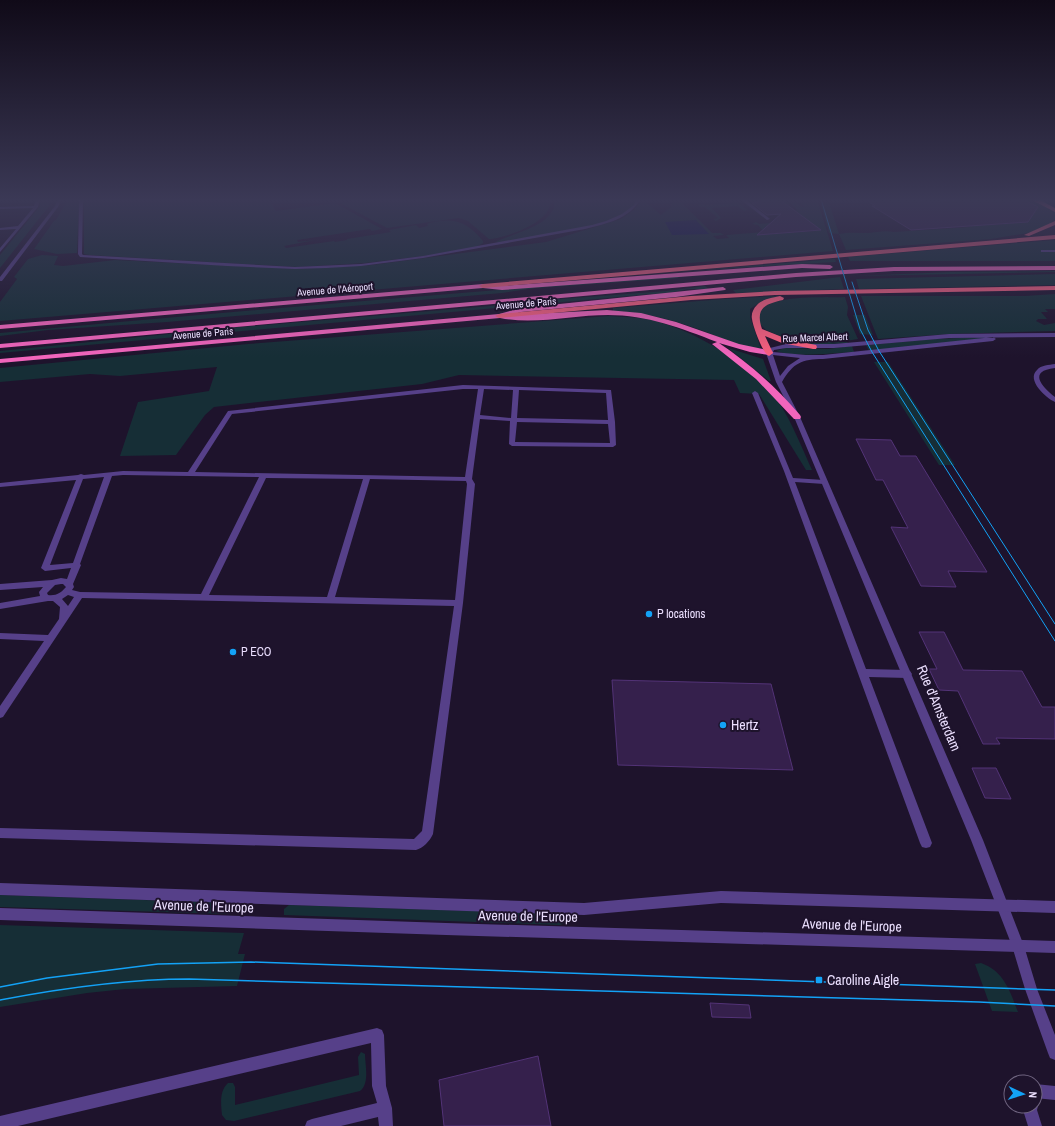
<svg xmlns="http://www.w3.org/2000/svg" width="1055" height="1126" viewBox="0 0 1055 1126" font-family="'Archivo Narrow',sans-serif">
<rect width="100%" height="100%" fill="#1e132c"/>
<g fill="#162e36">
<polygon points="41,199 51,199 49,206 0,268 0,255 40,206"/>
<polygon points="68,199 79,199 77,253 57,254 34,249 54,221 56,220"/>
<path d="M84,199H269L276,211L335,203L382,229L372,231L370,229L297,240L298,242L315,240L284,246L286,248L334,241L335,242L347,240V239L391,232L389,230L416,225L419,228L428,226L427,224C430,222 435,222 439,221C459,218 471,226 483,241V243L476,247L423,256L365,263L297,267L89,255L84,254Z"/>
<path d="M351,199H550C554,222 506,238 489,239L468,221L459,218L387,228L340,203L352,201Z"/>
<path d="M554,199H637C631,224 554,233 532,237C521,239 508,243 496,242C512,233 559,225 554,199Z"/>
<polygon points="643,199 661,215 671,207 673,199 678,199 712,233 721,233 724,235 713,236 717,239 729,238 726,235 764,232 758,225 752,224 756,222 759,224 770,223 775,227 764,229 772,234 816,231 818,229 781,218 776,214 770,212 798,210 788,201 787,201 790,204 757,206 749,200 756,200 761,203 786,201 784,199 791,199 803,207 805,207 795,199 817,199 833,251 0,321 0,302 17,279 14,277 28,259 42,255 58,256 54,265 63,266 115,260 298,269 372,265 546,242 621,219 634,210"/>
<path d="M819,199H828L839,234C849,232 858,233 868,233C877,232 885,230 894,232L971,227L942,210L992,225L1027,222L1038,207L1022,199H1028L1053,210L1055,212V219L1051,224L1041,229L1028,233L991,239L846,250L839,234L829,233Z"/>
<polygon points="733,201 736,201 747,210 744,211 737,206 712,208 721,218 716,221 713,219 718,218 705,207 700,207 698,205 702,204 706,205 734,203"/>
<polygon points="1055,240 1055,261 850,261 848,257"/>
<polygon points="835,259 836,262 700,270"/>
<polygon points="1055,271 1055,272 855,276 951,272"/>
<polygon points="1055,274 1055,285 859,289 856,279"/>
<path d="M677,276L679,278L536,288L502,293L167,322L48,330L0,336V333C226,312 451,293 677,276Z"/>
<polygon points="840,277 844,289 736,293 733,290"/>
<polygon points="705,286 709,289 688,289 654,296 651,294 0,353 0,351 219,329 502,305 507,303 666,291"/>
<polygon points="1055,294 1055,309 1045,309 1048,312 1041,312 1047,319 1038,319 1036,321 1044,325 1055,323 1055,331 950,334 878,339 861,296 1025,296"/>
<path d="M777,296L778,297L764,300L750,309V317L760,346V348C746,350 713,334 698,329C670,319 643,312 613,311V308L724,299Z"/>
<path d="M845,297L848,307L847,315L858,339L846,341L848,343L814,345L791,341L766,330L759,323L757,312C774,294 821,298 845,297Z"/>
<polygon points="853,315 865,315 873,335 860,334"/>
<path d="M609,316C623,317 637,317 651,320C695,330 755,366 780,404C793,425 802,448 812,470H806L759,394L740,393L734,380L459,375L422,384L214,407L205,415L176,455L120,456L138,402L209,391L217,367L120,376L90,374L0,382V368L248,344Z"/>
<polygon points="985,337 988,338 869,351 866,345 935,339"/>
<path d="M852,346L854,352C833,353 796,358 776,351L785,348L828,349Z"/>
<polygon points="728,348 763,359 771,381 769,381"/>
<polygon points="874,362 888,362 955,465 939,465"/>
<polygon points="0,895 230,903 236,905 234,911 230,914 0,907"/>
<polygon points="289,905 562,914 565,916 565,923 560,925 284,915 284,909"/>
<polygon points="0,925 244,933 238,954 245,954 237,986 125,989 87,993 0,1007"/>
<path d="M981,963C1004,971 1010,991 1018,1012L992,1011L975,964Z"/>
<path d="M361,1052L365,1054C365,1065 370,1083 360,1091L234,1121L226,1120L222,1115C221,1105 219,1091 228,1083H233L235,1087V1105L359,1075L358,1057Z"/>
</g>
<polygon fill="#0e134a" points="696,220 709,234 672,235 665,222"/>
<g fill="#35204c" stroke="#533377">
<polygon points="756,199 779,199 821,230 757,235 781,214 767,215 752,203 759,202"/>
<polygon points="865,199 920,199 925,202 965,199 1022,199 1038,207 1028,222 911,230 872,206 875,206"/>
<polygon points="856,439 891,440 900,456 916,456 987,572 948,571 956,587 921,586 891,527 908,528 883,480 876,480"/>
<polygon points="919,632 944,632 963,670 1022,671 1042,707 1055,707 1055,739 996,738 1000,744 983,744 958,691 939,690 929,669 937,669"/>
<polygon points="612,680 771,684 793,770 618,765"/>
<polygon points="972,768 996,768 1011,799 985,798"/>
<polygon points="710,1003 749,1005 751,1018 712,1017"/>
<polygon points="538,1056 551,1126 444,1126 439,1080"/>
</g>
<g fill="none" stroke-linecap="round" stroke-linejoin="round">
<g fill="#564089" fill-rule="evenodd">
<polygon points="0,199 10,199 0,201"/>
<polygon points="36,199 40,199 38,207 0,252 0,248 16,229 0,230 0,228 18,226 33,208 0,209 0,207 34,206"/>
<path d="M79,199H83L82,254L83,255L295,267L361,264L423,256L592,225L606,221L622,214L634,205L637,199H641C629,219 606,224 585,229L423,258L361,266L326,268L295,269L227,266L80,257L78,254Z"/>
<rect x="1041" y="250" width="14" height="2"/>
<path d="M1055,364V368C1028,371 1041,386 1055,397V402C1046,398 1026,380 1037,370C1041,365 1049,365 1055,364Z"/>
<path d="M463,385L611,390L615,422L616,445L613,447L512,446L509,444L510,421L480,419L472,479L475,484L463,603L433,834C430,841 423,848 416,850L0,838V828L414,839L422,831L454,606L82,598L3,717L0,718V706L44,641L0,639V633L48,635L59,619L60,607L53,601H48L0,609V603L40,596L39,592L43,587L0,590V584L52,580L61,578L67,579L71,568L45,571L41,568L76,480L0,487V483L78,475L81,474L84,475L123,471L188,472L228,411ZM463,389H478L465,477L195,472L232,414ZM484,389L513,390L511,418L480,415ZM519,390L606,393L608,420L517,418ZM517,422L608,424L610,443L515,442ZM123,475L259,477L201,594L80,592L72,590L74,587L73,584L81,565L80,564L112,476ZM104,477L73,563L50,565L83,479ZM266,478L363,479L327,597L209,595ZM370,479L466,481L467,484L455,600L335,597ZM61,584H63L66,587C61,593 56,596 48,595L47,593L55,585ZM68,595L74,597L68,606L62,599Z"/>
<polygon points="755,391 758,393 793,478 824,480 828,482 824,484 795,482 866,669 907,670 910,671 912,674 910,677 907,678 869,677 932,843 930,847 926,848 922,847 920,843 784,471 752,393"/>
<polygon points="377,1028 382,1030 384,1035 386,1086 392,1108 393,1126 379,1126 378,1117 341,1126 305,1126 307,1121 312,1119 377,1103 372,1086 371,1043 18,1126 0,1126 0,1116"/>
<polygon points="1035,1084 1055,1086 1055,1100 1035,1098"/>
<polygon points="1035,1101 1038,1106 1037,1110 1042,1126 1028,1126 1023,1110 1024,1106 1035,1106"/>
</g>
<g fill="#564089" fill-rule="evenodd">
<polygon points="740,199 745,199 770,219 767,220"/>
<path d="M1055,333V337L949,338L834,348H786L774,350L773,352L806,355H823L993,337L996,339L993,341L823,359C802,359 793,363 782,382L800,417L983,840L1024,946L1037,989L1055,1035V1060L1050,1058L1048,1053L1025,989L1012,946L971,840L794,417L776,382L766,353L770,348L786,344H834L949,334ZM773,355L800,358L788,366L780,376Z"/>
</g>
<g fill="#564089" fill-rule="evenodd">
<polygon points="58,199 62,199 58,207 2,281 0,281 0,277 55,206"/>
<polygon points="0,883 584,903 721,891 1055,901 1055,913 721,903 584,915 0,895"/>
<polygon points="0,908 446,923 1055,941 1055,953 446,935 0,920"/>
</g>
<g fill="#f265bc" fill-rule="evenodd">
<polygon points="802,264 830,265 833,267 830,269 802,268 502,290 483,288 0,329 0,325 483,284 502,286"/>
<polygon points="1055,266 1055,270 894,271 796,277 0,348 0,344 796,273 894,267"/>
<path d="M723,287L726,289L725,290L676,297L521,312L511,315L607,310L641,313L676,322L739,344L772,351L773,353L769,355L750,352L719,343C750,364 776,387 800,415L801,417L800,419H794L756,379L712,344L717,342C681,328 647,315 608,315C573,315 535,325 500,318L0,363V359L499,314L521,308Z"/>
</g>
<g fill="#f95f7f" fill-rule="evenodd">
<polygon points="1030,199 1038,199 1055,208 1055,212"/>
<polygon points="1055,221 1055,225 1029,236 1024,235"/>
<polygon points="1055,235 1055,239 483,288 479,286 483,284"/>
<polygon points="1055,286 1055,290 775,295 691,300 499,318 495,316 499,314 691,296 775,291"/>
<path d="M780,296L784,298L783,300C765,304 755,308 762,329L787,339L816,345L817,347L816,349H813L782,343L765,336L773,353L769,356C763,354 753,327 752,319C751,314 753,309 757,305C762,299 772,298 780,296Z"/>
</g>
<g stroke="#13a2f6" stroke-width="1">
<polyline points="821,199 860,329 872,352 1055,641"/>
<polyline points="852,282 868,330 879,351 1055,624"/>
</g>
<g stroke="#13a2f6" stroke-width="1.5">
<polyline points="0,987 47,978 158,964 251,962 1055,990"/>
<path d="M0,1000C63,988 125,979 189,979L979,1002L1055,1006"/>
</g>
</g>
<linearGradient id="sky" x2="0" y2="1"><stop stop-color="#100a18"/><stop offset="0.56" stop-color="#3b3956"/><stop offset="1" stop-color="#3b3956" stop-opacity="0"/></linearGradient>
<rect width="1055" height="357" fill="url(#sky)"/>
<g fill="#13a2f6" stroke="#1e132c" stroke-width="1.5">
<circle cx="649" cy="614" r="4"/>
<circle cx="233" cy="652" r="4"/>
<circle cx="723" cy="725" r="4"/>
<rect x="815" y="976" width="8" height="8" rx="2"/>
</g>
<g text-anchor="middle" stroke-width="4" stroke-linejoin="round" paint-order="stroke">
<g font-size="10" fill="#ebdffe" stroke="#1e132c">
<text transform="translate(335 289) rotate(-5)" y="4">Avenue de l'Aéroport</text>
<text transform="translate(526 303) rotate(-5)" y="4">Avenue de Paris</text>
<text transform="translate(203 333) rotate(-5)" y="4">Avenue de Paris</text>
<text transform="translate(815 337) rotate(-2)" y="4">Rue Marcel Albert</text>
</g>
<g font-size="12" fill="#ebdffe" stroke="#1e132c" text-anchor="start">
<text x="657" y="618">P locations</text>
<text x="241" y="656">P ECO</text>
</g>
<g font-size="14" fill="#ebdffe" stroke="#1e132c">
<text transform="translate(939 708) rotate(67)" y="5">Rue d'Amsterdam</text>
<text transform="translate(204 906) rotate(2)" y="5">Avenue de l'Europe</text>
<text transform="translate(528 916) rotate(1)" y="5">Avenue de l'Europe</text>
<text transform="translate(852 925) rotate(2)" y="5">Avenue de l'Europe</text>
</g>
<g font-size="14" fill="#ebdffe" stroke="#1e132c" text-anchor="start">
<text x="731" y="730">Hertz</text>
<text x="827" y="985">Caroline Aigle</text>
</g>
</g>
<g transform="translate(1023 1094) rotate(94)"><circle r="19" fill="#1e132c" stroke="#706580"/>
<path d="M0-3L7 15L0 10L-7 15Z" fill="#13a2f6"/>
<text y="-6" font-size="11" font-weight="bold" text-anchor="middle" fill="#ebdffe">N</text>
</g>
</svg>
